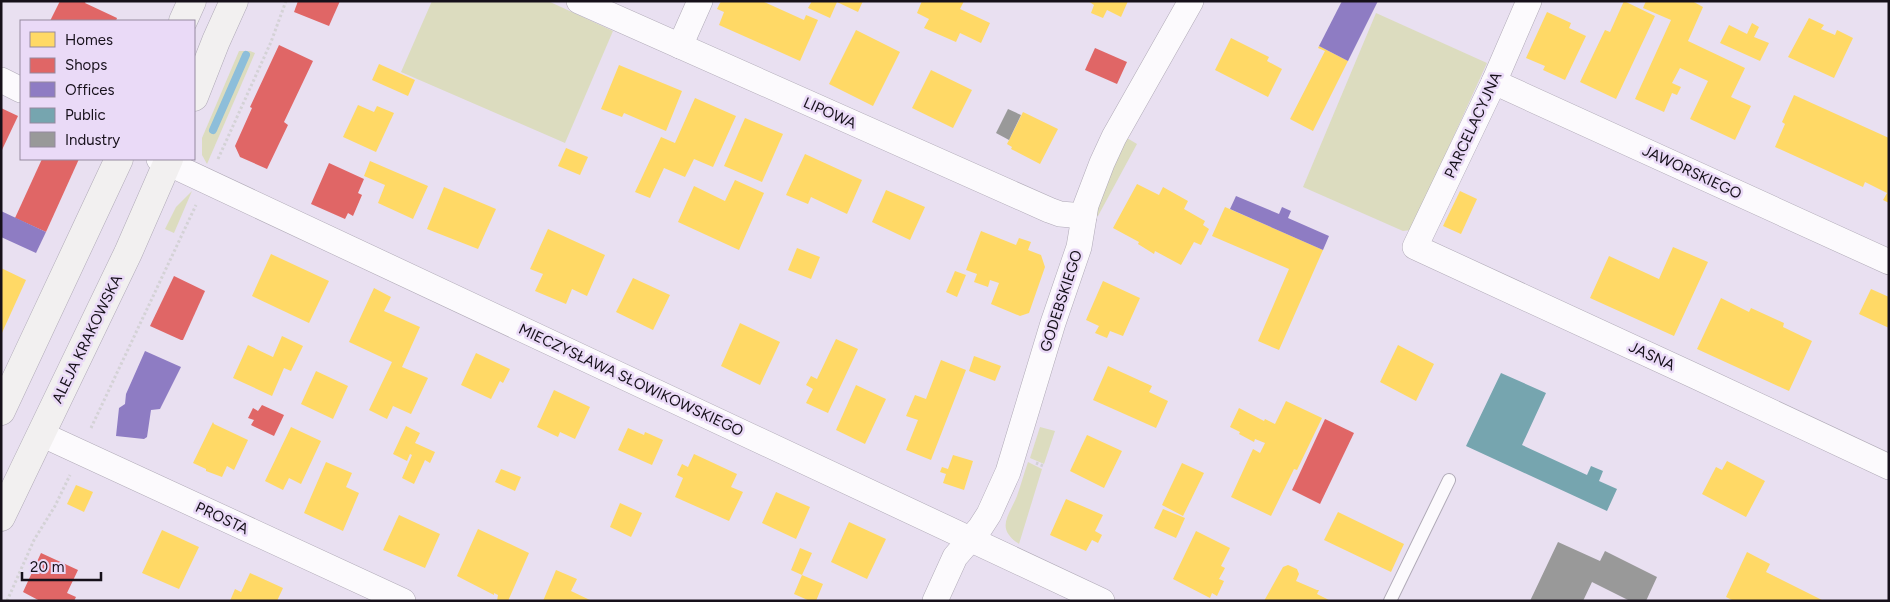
<svg xmlns="http://www.w3.org/2000/svg" width="1890" height="602" viewBox="0 0 1890 602" font-family="Figtree,sans-serif">
<rect width="100%" height="100%" fill="#e9e0f1"/>
<g fill="#dcdcbf">
<polygon points="432,1 548,1 613,31 565,143 401,72"/>
<polygon points="1376,13 1487,63 1411,230 1403,231 1303,187"/>
<polygon points="239,51 250,51 255,53 207,164 202,155 202,138"/>
<polygon points="1127,138 1137,144 1098,216 1095,215 1102,192"/>
<polygon points="192,191 174,233 165,229 176,207"/>
<polygon points="1040,427 1055,431 1044,464 1030,458"/>
<path d="M1028,462L1042,469L1019,544C995,528 1009,516 1017,496C1021,485 1024,473 1028,462Z"/>
</g>
<g fill="#ffd966">
<polygon points="721,1 762,1 804,20 806,15 818,20 800,61 719,25 724,12 717,9"/>
<polygon points="812,1 863,1 858,12 837,2 830,18 808,8"/>
<polygon points="922,1 964,1 960,9 990,23 981,43 960,33 956,42 924,28 929,19 917,13"/>
<polygon points="1088,1 1128,1 1121,17 1107,10 1103,18 1091,13 1094,5"/>
<polygon points="1624,1 1655,16 1616,99 1580,82 1605,30 1610,32"/>
<polygon points="1646,1 1692,1 1703,7 1688,41 1745,68 1731,97 1751,106 1735,140 1690,119 1708,81 1680,68 1672,83 1681,87 1677,95 1672,93 1664,112 1635,99 1671,20 1643,8"/>
<polygon points="1547,12 1571,23 1569,28 1586,36 1565,80 1543,70 1545,66 1526,58"/>
<polygon points="1809,18 1824,25 1821,29 1835,35 1837,30 1853,38 1834,78 1788,57"/>
<polygon points="1752,23 1759,27 1754,37 1769,43 1760,61 1720,43 1729,25 1747,34"/>
<polygon points="856,30 900,52 873,106 829,84"/>
<polygon points="1231,38 1269,57 1267,61 1282,69 1268,97 1215,70"/>
<polygon points="1319,46 1348,61 1313,131 1290,119 1325,51 1318,48"/>
<polygon points="379,64 415,80 408,96 372,80"/>
<polygon points="619,65 682,91 666,131 624,113 622,117 601,109"/>
<polygon points="931,70 972,90 953,128 912,108"/>
<polygon points="1794,95 1889,138 1889,203 1883,200 1887,193 1865,182 1863,187 1775,147 1785,124 1782,122"/>
<polygon points="695,98 736,116 713,167 694,159 685,177 664,168 650,198 635,192 661,137 675,143"/>
<polygon points="358,105 374,112 377,106 394,113 376,152 343,137"/>
<polygon points="1023,112 1058,129 1040,164 1011,149 1012,147 1007,144"/>
<polygon points="745,118 783,134 762,182 724,166"/>
<polygon points="566,148 588,157 580,175 558,166"/>
<polygon points="805,154 862,180 847,214 811,197 808,204 786,195"/>
<polygon points="370,161 428,186 413,219 378,203 385,185 364,176"/>
<polygon points="735,180 764,193 739,250 678,222 694,186 725,201"/>
<polygon points="1137,184 1159,195 1163,187 1188,201 1184,209 1205,221 1203,225 1209,229 1201,245 1194,242 1181,265 1155,251 1154,254 1138,244 1139,242 1113,228"/>
<polygon points="444,187 496,209 478,249 427,229"/>
<polygon points="886,190 925,207 910,240 872,222"/>
<polygon points="1460,191 1477,199 1461,234 1443,226"/>
<polygon points="1225,207 1323,250 1279,350 1258,341 1289,269 1212,236"/>
<polygon points="548,229 605,255 587,296 572,289 566,304 535,291 543,274 530,269"/>
<polygon points="981,231 1016,245 1019,238 1031,242 1028,250 1041,255 1045,267 1029,313 1020,316 991,304 999,283 990,280 988,287 974,282 977,274 966,270"/>
<polygon points="1673,247 1708,262 1674,336 1590,298 1609,256 1659,279"/>
<polygon points="797,248 820,257 811,279 788,270"/>
<polygon points="271,254 329,281 309,323 252,296"/>
<polygon points="1,268 26,280 1,335"/>
<polygon points="955,271 966,275 957,297 946,292"/>
<polygon points="633,278 670,295 653,330 616,312"/>
<polygon points="1103,281 1140,298 1123,336 1110,331 1107,338 1095,333 1099,326 1086,320"/>
<polygon points="374,288 391,297 384,311 420,327 402,367 428,378 411,414 393,406 387,419 369,410 392,362 349,342"/>
<polygon points="1871,289 1889,297 1889,328 1859,314"/>
<polygon points="1721,298 1749,312 1751,308 1784,323 1783,327 1812,341 1789,391 1697,349"/>
<polygon points="740,323 780,342 760,385 721,366"/>
<polygon points="282,336 303,346 291,371 284,368 272,396 233,378 248,345 273,357"/>
<polygon points="836,339 858,349 828,413 806,403 813,389 806,385 811,376 817,379"/>
<polygon points="1398,345 1434,364 1416,401 1380,382"/>
<polygon points="476,353 510,369 503,383 500,381 491,399 461,385"/>
<polygon points="974,356 1001,366 995,381 969,371"/>
<polygon points="941,360 966,370 931,460 906,450 918,420 906,416 915,395 926,399"/>
<polygon points="1108,366 1152,386 1149,392 1168,401 1156,428 1093,400"/>
<polygon points="316,371 348,386 333,419 301,404"/>
<polygon points="856,385 886,399 865,444 836,430"/>
<polygon points="554,390 590,407 575,439 560,432 558,437 537,427"/>
<polygon points="1286,401 1322,418 1297,470 1294,469 1271,516 1231,497 1253,449 1260,453 1265,443 1255,439 1254,442 1239,434 1240,432 1230,427 1239,408 1264,421 1265,419 1275,424"/>
<polygon points="213,422 214,424 248,440 234,470 227,466 222,477 206,471 206,469 193,463"/>
<polygon points="406,426 420,433 415,443 435,452 430,463 425,460 414,484 402,478 412,455 410,454 407,461 393,454"/>
<polygon points="291,427 321,441 301,484 289,478 283,490 265,481"/>
<polygon points="628,428 644,435 645,432 663,440 652,465 618,450"/>
<polygon points="1087,435 1122,451 1104,488 1070,471"/>
<polygon points="694,454 737,474 731,487 743,492 729,521 675,497 683,478 677,475 682,464 688,467"/>
<polygon points="953,455 973,461 964,490 943,483 946,474 940,472 942,467 948,469"/>
<polygon points="1727,461 1765,481 1746,517 1702,494 1716,467 1722,470"/>
<polygon points="326,462 352,473 346,487 359,493 343,531 304,513"/>
<polygon points="1182,463 1204,473 1183,516 1162,505"/>
<polygon points="501,469 521,477 515,491 495,482"/>
<polygon points="76,485 93,492 84,512 67,504"/>
<polygon points="776,492 810,507 796,539 762,523"/>
<polygon points="1066,499 1103,515 1095,531 1102,535 1098,543 1092,540 1086,551 1050,535"/>
<polygon points="620,503 642,513 631,537 610,527"/>
<polygon points="1163,509 1185,518 1176,538 1154,528"/>
<polygon points="1338,512 1404,544 1391,572 1324,540"/>
<polygon points="399,515 440,534 425,568 383,550"/>
<polygon points="849,522 886,539 867,579 831,562"/>
<polygon points="478,529 529,553 508,601 497,601 498,595 494,593 494,595 457,576"/>
<polygon points="162,530 199,547 179,589 142,573"/>
<polygon points="1196,531 1230,548 1221,566 1225,568 1219,579 1224,581 1217,596 1212,593 1210,598 1173,579"/>
<polygon points="800,548 812,553 802,575 823,584 816,601 810,601 794,594 802,575 791,570"/>
<polygon points="1747,552 1770,564 1766,572 1824,601 1734,601 1726,597"/>
<polygon points="1288,565 1297,569 1299,574 1296,581 1317,590 1319,590 1317,594 1331,601 1264,601 1283,567"/>
<polygon points="556,570 577,579 571,591 592,601 543,601"/>
<polygon points="250,573 283,588 277,601 230,601 235,589 241,592"/>
</g>
<g fill="#e06666">
<polygon points="60,1 86,1 85,3 117,18 116,21 50,21"/>
<polygon points="298,1 340,1 329,26 294,12"/>
<polygon points="279,45 313,61 284,122 288,125 267,169 240,157 235,146 252,108 250,107"/>
<polygon points="1095,48 1127,62 1117,84 1085,70"/>
<polygon points="1,108 18,116 1,152"/>
<polygon points="42,159 79,159 46,232 15,218"/>
<polygon points="329,163 364,179 358,193 362,195 353,216 348,213 345,219 311,204"/>
<polygon points="174,276 205,291 183,340 181,340 150,326"/>
<polygon points="262,405 284,415 274,436 251,425 254,420 248,418 253,408 258,411"/>
<polygon points="1325,419 1354,433 1320,504 1292,490"/>
<polygon points="41,553 78,570 67,593 76,597 74,601 40,601 23,592"/>
</g>
<g fill="#8e7cc3">
<polygon points="1342,1 1378,1 1348,61 1319,46"/>
<polygon points="1236,196 1279,214 1282,207 1291,211 1288,218 1329,236 1323,250 1230,209"/>
<polygon points="1,211 46,232 36,253 1,237"/>
<polygon points="145,351 181,367 160,409 151,410 147,437 144,439 116,436 119,408 125,404 126,394"/>
</g>
<polygon fill="#76a5af" points="1501,373 1546,393 1522,445 1587,475 1591,466 1603,471 1599,481 1617,489 1607,511 1466,446"/>
<g fill="#999">
<polygon points="1008,109 1021,115 1009,140 996,133"/>
<polygon points="1558,542 1600,561 1605,551 1657,577 1646,601 1630,601 1592,582 1583,601 1530,601"/>
</g>
<g fill="none" stroke-linecap="round" stroke-linejoin="round">
<polyline stroke="#8dbeda" stroke-width="8" points="213,130 246,55"/>
<defs>
<polyline id="service" points="1390,601 1449,480"/>
<g id="minor">
<polyline points="579,1 1049,210 1060,214 1084,216"/>
<polyline points="1529,1 1494,82 1415,247 1697,377 1889,467"/>
<polyline points="680,46 700,1"/>
<polyline points="1,80 21,90"/>
<polyline points="1494,82 1889,262"/>
<polyline points="159,159 1102,601"/>
<polyline points="41,434 403,601"/>
<polyline points="935,601 955,557 980,528 989,514 1008,472 1053,323 1079,247 1086,205 1102,163 1114,137 1191,1"/>
</g>
<g id="secondary">
<polyline points="183,21 192,1"/>
<polyline points="194,97 216,41 234,1"/>
<polyline points="1,411 119,159"/>
<polyline points="1,517 128,253 169,159"/>
</g>
</defs>
<use href="#service" stroke="#b0aab7" stroke-width="14"/>
<use href="#minor" stroke="#b0aab7" stroke-width="26"/>
<use href="#secondary" stroke="#b0aab7" stroke-width="29"/>
<g stroke="#d4d2d6" stroke-width="3" stroke-dasharray="2.5 2.5" stroke-linecap="butt">
<polyline points="218,159 271,42 286,1"/>
<polyline points="91,428 196,205"/>
<polyline points="1036,463 1043,466"/>
<polyline points="7,601 34,540 55,506 70,475"/>
</g>
<use href="#service" stroke="#fcfafd" stroke-width="12"/>
<use href="#minor" stroke="#fcfafd" stroke-width="25"/>
<use href="#secondary" stroke="#f2f0f0" stroke-width="28"/>
</g>
<g text-anchor="middle" stroke-width="5" stroke-linejoin="round" paint-order="stroke">
<g font-size="15" fill="#16101a" stroke="#eadaf7">
<text transform="translate(830 113) rotate(24)" y="5">LIPOWA</text>
<text transform="translate(1473 125) rotate(-65)" y="5">PARCELACYJNA</text>
<text transform="translate(1692 172) rotate(25)" y="5">JAWORSKIEGO</text>
<text transform="translate(1061 301) rotate(-72)" y="5">GODEBSKIEGO</text>
<text transform="translate(87 339) rotate(-64)" y="5">ALEJA KRAKOWSKA</text>
<text transform="translate(1652 356) rotate(25)" y="5">JASNA</text>
<text transform="translate(631 380) rotate(25)" y="5">MIECZYSŁAWA SŁOWIKOWSKIEGO</text>
<text transform="translate(222 518) rotate(25)" y="5">PROSTA</text>
</g>
</g>
<rect width="1890" height="602" fill="none" stroke="#16101a" stroke-width="5"/>
<rect x="20" y="20" width="175" height="140" fill="#eadaf7" stroke="#95899f"/>
<rect x="30" y="32" width="25" height="15" fill="#ffd966" stroke="#95899f"/>
<text x="65" y="45" font-size="15" fill="#16101a">Homes</text>
<rect x="30" y="58" width="25" height="15" fill="#e06666" stroke="#95899f"/>
<text x="65" y="70" font-size="15" fill="#16101a">Shops</text>
<rect x="30" y="82" width="25" height="15" fill="#8e7cc3" stroke="#95899f"/>
<text x="65" y="95" font-size="15" fill="#16101a">Offices</text>
<rect x="30" y="108" width="25" height="15" fill="#76a5af" stroke="#95899f"/>
<text x="65" y="120" font-size="15" fill="#16101a">Public</text>
<rect x="30" y="132" width="25" height="15" fill="#999999" stroke="#95899f"/>
<text x="65" y="145" font-size="15" fill="#16101a">Industry</text>
<path d="M22 572v8h79v-8" fill="none" stroke="#16101a" stroke-width="2.5"/>
<text x="30" y="572" font-size="15" fill="#16101a" stroke="#eadaf7" stroke-width="4" paint-order="stroke">20 m</text>
</svg>
